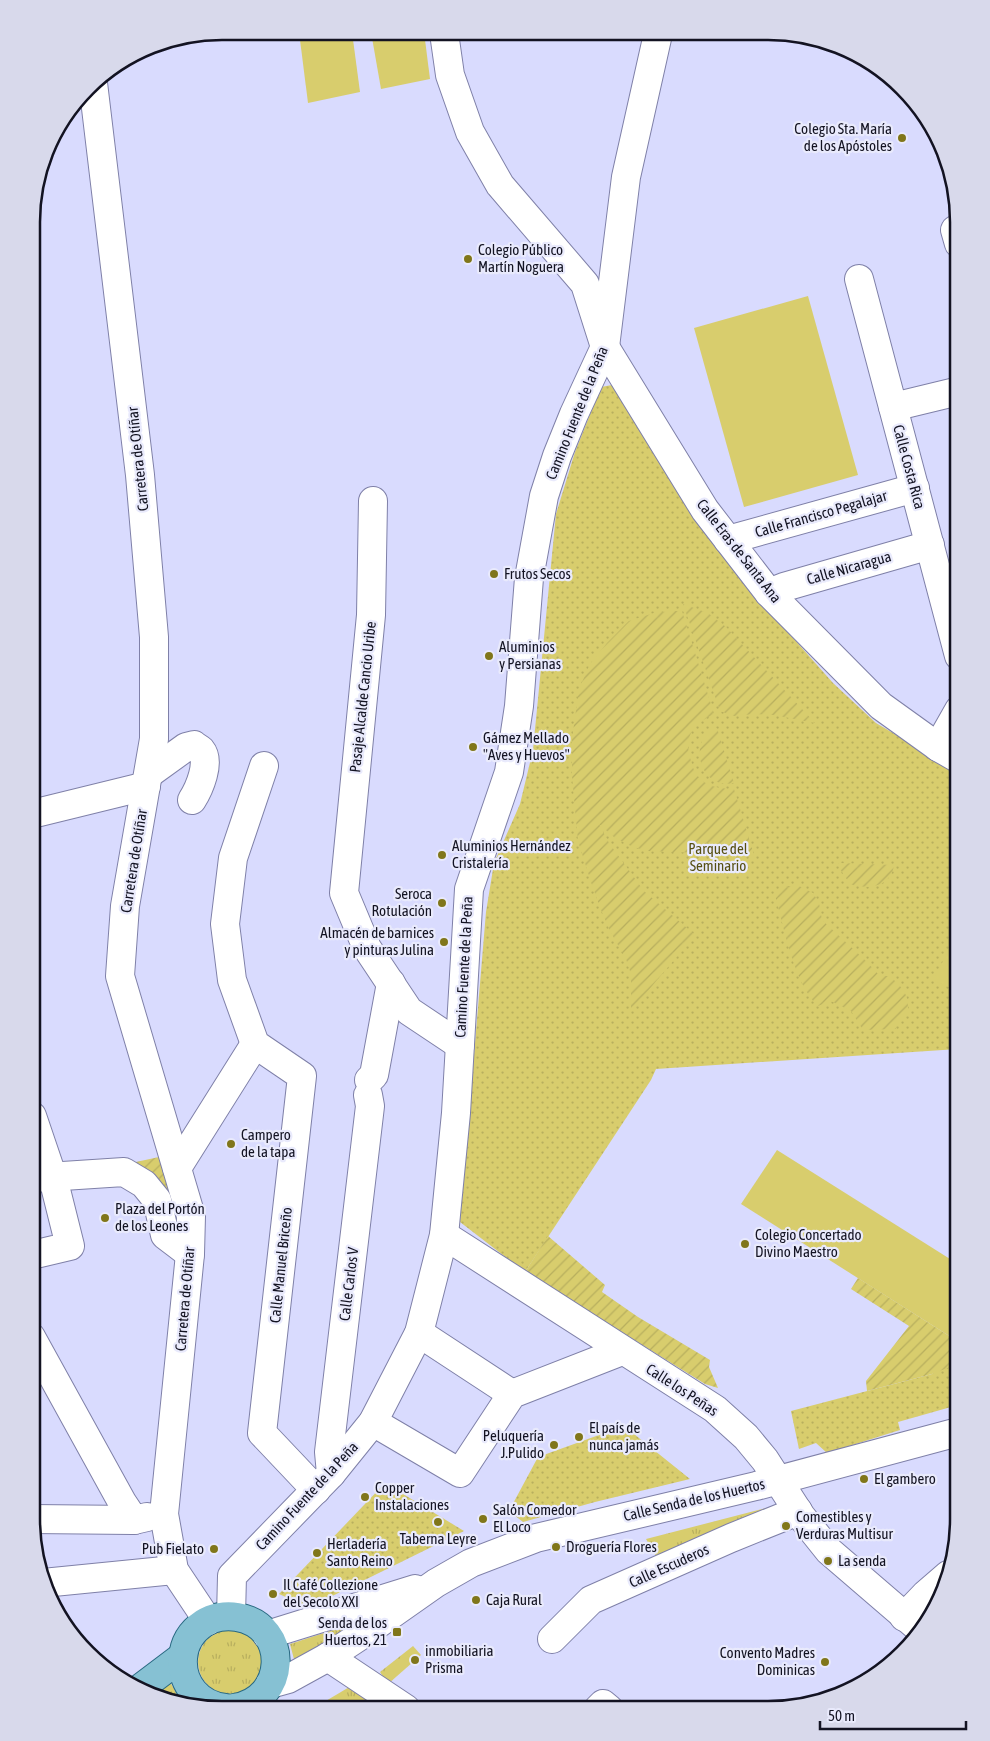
<svg xmlns="http://www.w3.org/2000/svg" width="990" height="1741" viewBox="0 0 990 1741" font-family="'Asap Condensed',sans-serif">
<defs>
<pattern id="grass-tufts" width="24" height="20" patternUnits="userSpaceOnUse" patternTransform="scale(1.25)"><rect width="24" height="20" fill="#d8cd6d"/><path d="M3 7l-1-3M5 7V3M7 7l1-3M15 17l-1-3M17 17v-4M19 17l1-3" fill="none" stroke="#b8af5e"/></pattern>
<pattern id="park-dots" width="8" height="8" patternUnits="userSpaceOnUse" patternTransform="scale(1.25)"><rect width="8" height="8" fill="#d8cd6d"/><path d="M2 2h.1M6 6h.1" fill="none" stroke="#b8af5e" stroke-width="1.8" stroke-linecap="round"/></pattern>
<pattern id="garden-furrows" width="10" height="10" patternUnits="userSpaceOnUse" patternTransform="scale(1.25)"><rect width="10" height="10" fill="#d8cd6d"/><path d="M-1 1l2-2M0 10L10 0M9 11l2-2" fill="none" stroke="#b8af5e"/></pattern>
</defs>
<rect width="100%" height="100%" fill="#d9dbfe"/>
<g fill="url(#grass-tufts)">
<polygon points="770,1507 747,1523 742,1518 656,1556 646,1539"/>
<polygon points="393,1606 295,1663 290,1644 330,1631"/>
<circle cx="230" cy="1662" r="32"/>
<polygon points="413,1646 421,1655 388,1684 380,1672"/>
<polygon points="168,1678 182,1704 149,1694"/>
<polygon points="351,1686 371,1698 360,1709 314,1708"/>
</g>
<g fill="url(#park-dots)">
<polygon points="612,385 754,594 833,683 876,723 959,772 958,1049 656,1069 651,1080 525,1272 460,1222 486,912 494,863 520,804 533,750 556,514 575,452 601,387"/>
<polygon points="958,1356 958,1405 898,1422 900,1430 827,1453 816,1443 799,1449 791,1411 932,1374"/>
<polygon points="624,1426 690,1479 595,1502 523,1522 509,1511 538,1457"/>
<polygon points="385,1483 464,1531 314,1605 306,1606 279,1594"/>
</g>
<g fill="url(#garden-furrows)">
<polygon points="683,604 708,613 726,627 815,723 774,715 754,714 734,716 720,711"/>
<path d="M671,611H682L714,714C690,726 683,738 692,764C694,772 697,777 704,782C713,788 725,789 734,789L754,855L648,851L633,847L615,838L599,824L609,843L644,891L695,935L631,1011V974L626,959L610,931L601,910L592,885L578,841L572,776V739L579,689L590,664L607,643L629,621L654,613Z"/>
<path d="M717,728L734,783C698,791 687,737 717,728Z"/>
<path d="M838,863L894,865C891,887 868,890 850,884L840,869Z"/>
<path d="M788,886H799L813,893L819,903L822,920L865,960L880,976H890C904,990 909,993 908,1014L896,1025V1029L863,1030L851,1011L831,1001L818,1006C794,984 784,927 775,895Z"/>
<polygon points="159,1157 180,1218 174,1219 122,1165"/>
<polygon points="548,1236 605,1285 602,1292 638,1317 710,1360 709,1367 718,1388 705,1384 525,1272"/>
<polygon points="858,1278 954,1339 958,1333 958,1356 950,1367 932,1374 867,1391 866,1381 909,1326 851,1289"/>
</g>
<g fill="#d8cd6d">
<polygon points="299,32 352,32 360,92 308,103"/>
<polygon points="371,32 424,32 430,79 381,89"/>
<polygon points="808,296 858,475 744,507 694,328"/>
<polygon points="959,931 958,991 933,980"/>
<polygon points="777,1150 958,1264 958,1333 954,1339 741,1204"/>
</g>
<g fill="none" stroke-linecap="round" stroke-linejoin="round">
<defs>
<g id="minor">
<polyline points="444,33 450,75 470,132 500,185 585,284 605,347 705,510 769,593 881,706 938,747 959,759"/>
<polyline points="93,83 140,475 154,637 154,739 125,906 120,976 191,1216 190,1254 164,1514 174,1570 208,1621"/>
<polyline points="955,230 959,244"/>
<polyline points="859,279 959,656"/>
<polyline points="893,407 959,391"/>
<polyline points="373,501 371,615 344,893 367,948 409,1011 460,1045"/>
<polyline points="728,540 915,488"/>
<polyline points="769,593 784,587 930,545"/>
<polyline points="938,747 959,710"/>
<polyline points="264,766 233,858 225,924 232,980 255,1044 302,1076 262,1433 316,1490"/>
<path d="M150,773L186,747L194,745C196,747 199,748 201,750C211,762 199,789 192,800"/>
<polyline points="32,814 146,786"/>
<polyline points="369,1080 374,1075 391,983"/>
<polyline points="177,1168 255,1044"/>
<polyline points="32,1178 124,1172 144,1184 157,1200 165,1235 190,1254"/>
<polyline points="444,1235 715,1409 746,1437 765,1460 801,1516 829,1551 922,1631"/>
<polyline points="32,1255 70,1246 53,1178 32,1116"/>
<polyline points="419,1333 512,1394"/>
<polyline points="31,1337 122,1502 134,1520"/>
<polyline points="373,1422 460,1473 512,1394 622,1351"/>
<polyline points="331,1474 329,1452 370,1106 368,1095"/>
<polyline points="31,1519 134,1520 147,1517"/>
<polyline points="43,1583 174,1570"/>
<polyline points="231,1616 232,1576 331,1474 373,1422 419,1333 444,1235 456,1113 469,889 509,772 519,706 529,578 544,496 557,456 574,414 605,347 626,177 658,34"/>
<polyline points="904,1617 926,1594 948,1575"/>
<polyline points="267,1635 415,1589"/>
<polyline points="552,1639 591,1600 731,1538 798,1511"/>
<polyline points="328,1657 406,1709"/>
<polyline points="270,1684 288,1679 328,1657 372,1628 436,1583 471,1563 536,1538 756,1486 958,1432"/>
<polyline points="598,1709 603,1704 609,1709"/>
</g>
<g id="major">
<polyline points="138,1690 183,1656"/>
<path d="M225,1708C199,1705 181,1684 183,1658C184,1643 192,1631 204,1623C213,1617 226,1615 237,1617C291,1626 287,1701 234,1708"/>
</g>
</defs>
<use href="#minor" stroke="#7f80a8" stroke-width="30"/>
<use href="#major" stroke="#296982" stroke-width="30"/>
<use href="#minor" stroke="#fff" stroke-width="28"/>
<use href="#major" stroke="#86c1d3" stroke-width="28"/>
</g>
<g fill="#80761a" stroke="#e9eafc" stroke-width="2">
<circle cx="902" cy="138" r="5"/>
<circle cx="468" cy="259" r="5"/>
<circle cx="494" cy="574" r="5"/>
<circle cx="489" cy="656" r="5"/>
<circle cx="473" cy="747" r="5"/>
<circle cx="442" cy="855" r="5"/>
<circle cx="442" cy="903" r="5"/>
<circle cx="444" cy="942" r="5"/>
<circle cx="231" cy="1144" r="5"/>
<circle cx="105" cy="1218" r="5"/>
<circle cx="745" cy="1244" r="5"/>
<circle cx="579" cy="1437" r="5"/>
<circle cx="554" cy="1445" r="5"/>
<circle cx="864" cy="1479" r="5"/>
<circle cx="365" cy="1497" r="5"/>
<circle cx="483" cy="1519" r="5"/>
<circle cx="438" cy="1522" r="5"/>
<circle cx="786" cy="1526" r="5"/>
<circle cx="556" cy="1547" r="5"/>
<circle cx="214" cy="1549" r="5"/>
<circle cx="317" cy="1553" r="5"/>
<circle cx="828" cy="1561" r="5"/>
<circle cx="273" cy="1594" r="5"/>
<circle cx="476" cy="1600" r="5"/>
<rect x="392" y="1627" width="10" height="10" rx="2.5"/>
<circle cx="415" cy="1660" r="5"/>
<circle cx="825" cy="1662" r="5"/>
</g>
<g text-anchor="middle" stroke-width="4.5" stroke-linejoin="round" paint-order="stroke">
<g font-size="15" fill="#131322" stroke="#e9eafc" text-anchor="start">
<text x="892" y="134" text-anchor="end">Colegio Sta. María<tspan x="892" dy="17">de los Apóstoles</tspan></text>
<text x="478" y="255">Colegio Público<tspan x="478" dy="17">Martín Noguera</tspan></text>
<text x="504" y="579">Frutos Secos</text>
<text x="499" y="652">Aluminios<tspan x="499" dy="17">y Persianas</tspan></text>
<text x="483" y="743">Gámez Mellado<tspan x="483" dy="17">"Aves y Huevos"</tspan></text>
<text x="452" y="851">Aluminios Hernández<tspan x="452" dy="17">Cristalería</tspan></text>
<text x="432" y="899" text-anchor="end">Seroca<tspan x="432" dy="17">Rotulación</tspan></text>
<text x="434" y="938" text-anchor="end">Almacén de barnices<tspan x="434" dy="17">y pinturas Julina</tspan></text>
<text x="241" y="1140">Campero<tspan x="241" dy="17">de la tapa</tspan></text>
<text x="115" y="1214">Plaza del Portón<tspan x="115" dy="17">de los Leones</tspan></text>
<text x="755" y="1240">Colegio Concertado<tspan x="755" dy="17">Divino Maestro</tspan></text>
<text x="589" y="1433">El país de<tspan x="589" dy="17">nunca jamás</tspan></text>
<text x="544" y="1441" text-anchor="end">Peluquería<tspan x="544" dy="17">J.Pulido</tspan></text>
<text x="874" y="1484">El gambero</text>
<text x="375" y="1493">Copper<tspan x="375" dy="17">Instalaciones</tspan></text>
<text x="493" y="1515">Salón Comedor<tspan x="493" dy="17">El Loco</tspan></text>
<text x="796" y="1522">Comestibles y<tspan x="796" dy="17">Verduras Multisur</tspan></text>
<text x="438" y="1544" text-anchor="middle">Taberna Leyre</text>
<text x="327" y="1549">Herladería<tspan x="327" dy="17">Santo Reino</tspan></text>
<text x="566" y="1552">Droguería Flores</text>
<text x="204" y="1554" text-anchor="end">Pub Fielato</text>
<text x="838" y="1566">La senda</text>
<text x="283" y="1590">Il Café Collezione<tspan x="283" dy="17">del Secolo XXI</tspan></text>
<text x="486" y="1605">Caja Rural</text>
<text x="387" y="1628" text-anchor="end">Senda de los<tspan x="387" dy="17">Huertos, 21</tspan></text>
<text x="425" y="1656">inmobiliaria<tspan x="425" dy="17">Prisma</tspan></text>
<text x="815" y="1658" text-anchor="end">Convento Madres<tspan x="815" dy="17">Dominicas</tspan></text>
</g>
<g font-size="15" fill="#131322" stroke="#e9eafc">
<text transform="translate(577 413) rotate(-68)" y="5">Camino Fuente de la Peña</text>
<text transform="translate(138 459) rotate(-96)" y="5">Carretera de Otíñar</text>
<text transform="translate(909 467) rotate(75)" y="5">Calle Costa Rica</text>
<text transform="translate(821 514) rotate(-16)" y="5">Calle Francisco Pegalajar</text>
<text transform="translate(739 551) rotate(52)" y="5">Calle Eras de Santa Ana</text>
<text transform="translate(849 568) rotate(-16)" y="5">Calle Nicaragua</text>
<text transform="translate(363 697) rotate(-84)" y="5">Pasaje Alcalde Cancio Uribe</text>
<text transform="translate(134 861) rotate(-81)" y="5">Carretera de Otíñar</text>
<text transform="translate(464 967) rotate(-87)" y="5">Camino Fuente de la Peña</text>
<text transform="translate(281 1265) rotate(-84)" y="5">Calle Manuel Briceño</text>
<text transform="translate(349 1284) rotate(-83)" y="5">Calle Carlos V</text>
<text transform="translate(185 1299) rotate(-85)" y="5">Carretera de Otíñar</text>
<text transform="translate(682 1390) rotate(33)" y="5">Calle los Peñas</text>
<text transform="translate(307 1496) rotate(-47)" y="5">Camino Fuente de la Peña</text>
<text transform="translate(694 1500) rotate(-13)" y="5">Calle Senda de los Huertos</text>
<text transform="translate(669 1566) rotate(-24)" y="5">Calle Escuderos</text>
</g>
<g font-size="15" fill="#564f12" stroke="#e9eafc">
<text x="718" y="854">Parque del<tspan x="718" dy="17">Seminario</tspan></text>
</g>
</g>
<path d="M0 0H990V1741H0ZM222 40H768A182 182 0 0 1 950 222V1519A182 182 0 0 1 768 1701H222A182 182 0 0 1 40 1519V222A182 182 0 0 1 222 40Z" fill="#d8d9eb" fill-rule="evenodd"/>
<path fill="none" stroke="#131322" stroke-width="2.5" d="M222 40H768A182 182 0 0 1 950 222V1519A182 182 0 0 1 768 1701H222A182 182 0 0 1 40 1519V222A182 182 0 0 1 222 40Z"/>
<path d="M820 1721v8h146v-8" fill="none" stroke="#131322" stroke-width="2.5"/>
<text x="828" y="1721" font-size="15" fill="#131322" stroke="#e9eafc" stroke-width="4" paint-order="stroke">50 m</text>
</svg>
